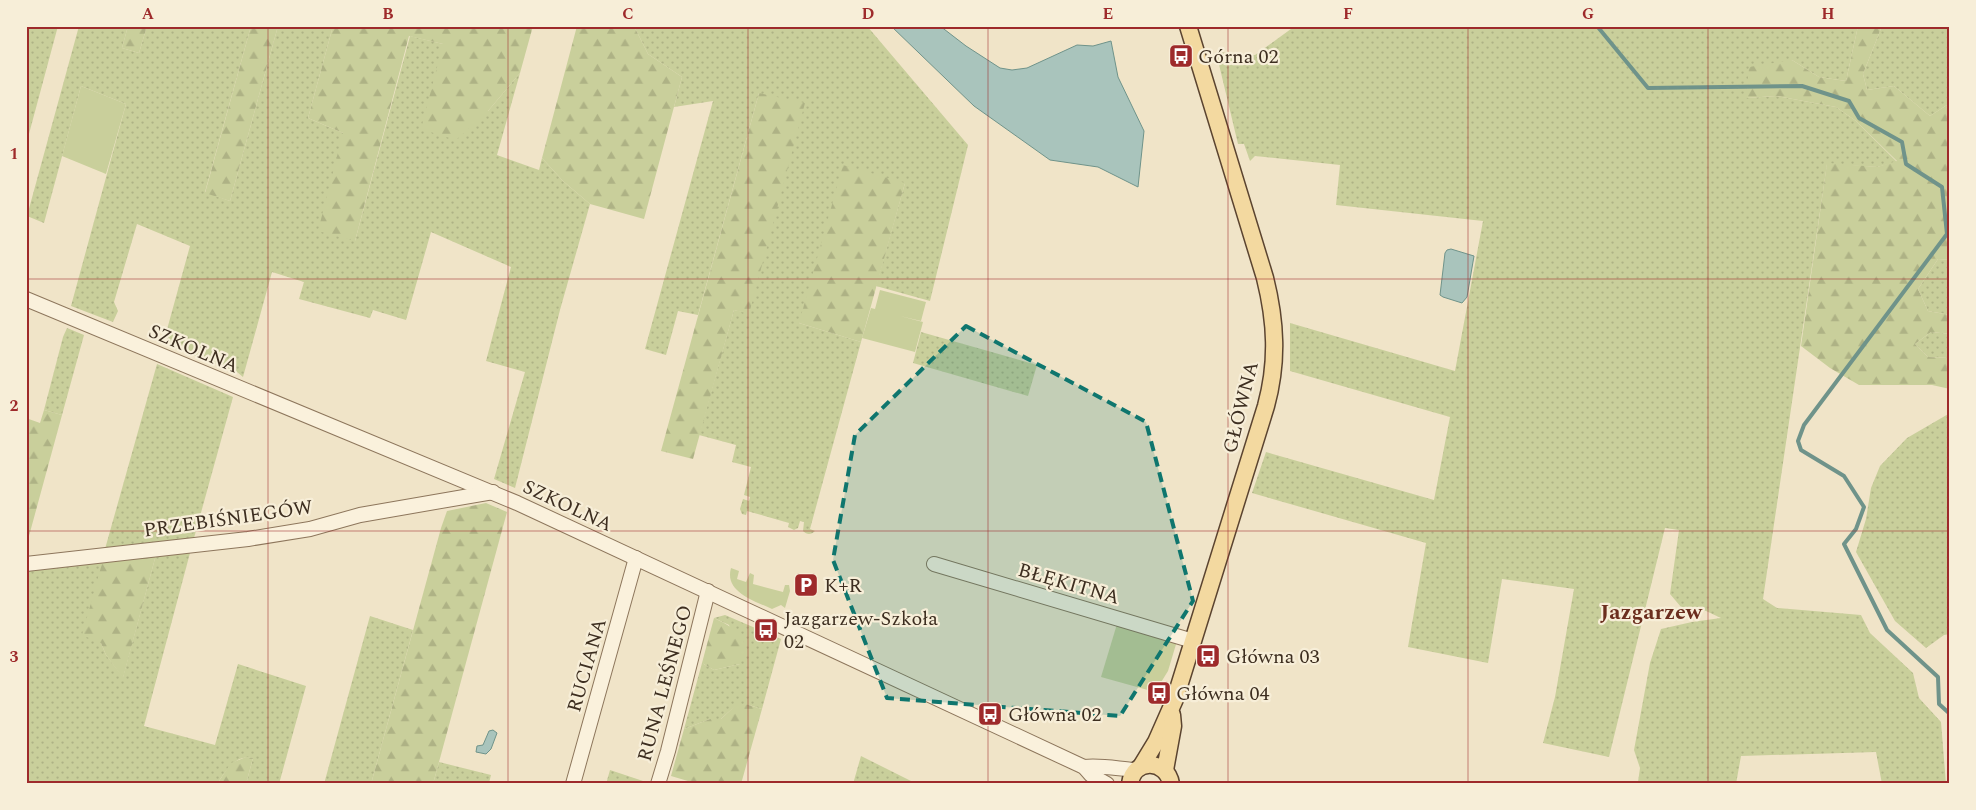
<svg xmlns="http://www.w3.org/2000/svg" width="1976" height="810" viewBox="0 0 1976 810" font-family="Spectral,serif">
<defs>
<pattern id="grass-dots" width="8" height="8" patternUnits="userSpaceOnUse" patternTransform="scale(1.25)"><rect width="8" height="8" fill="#c9cf9b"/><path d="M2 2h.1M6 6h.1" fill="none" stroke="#aeb285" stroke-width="1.8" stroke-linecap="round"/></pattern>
<pattern id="forest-firs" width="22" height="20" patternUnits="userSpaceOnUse" patternTransform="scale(1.25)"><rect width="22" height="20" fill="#c9cf9b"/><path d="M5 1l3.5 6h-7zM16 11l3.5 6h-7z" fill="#aeb285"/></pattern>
</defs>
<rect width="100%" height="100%" fill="#f0e4c8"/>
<g fill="url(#grass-dots)">
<polygon points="26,26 58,26 26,145"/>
<polygon points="79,26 128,26 122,48 139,53 147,26 251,26 205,192 230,201 278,26 333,26 308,118 343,133 355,241 410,36 443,44 488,111 520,73 497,155 539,170 542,158 563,181 590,204 560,310 515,488 494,479 525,372 486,361 511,267 431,232 406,320 373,310 370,318 299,299 304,282 272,272 243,377 237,372 163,344 190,246 137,224 114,302 118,311 113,322 71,306 126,104 81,86 44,223 27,216"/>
<path d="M634,26H867L968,145L930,301L876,286L905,183L799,323L861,342L810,529L815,531C811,535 807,535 803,531L804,522L800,521L798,528L794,530L788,527L789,523L747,511L746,515L742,514L740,509L743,499L749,501L750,497L744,495L751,467L732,462L736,445L699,435L734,310L749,313L759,93L698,315L678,311L666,355L645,349L713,101L674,107L682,77L648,54Z"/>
<polygon points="1295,26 1858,26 1846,81 1819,77 1792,60 1747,98 1776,96 1836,107 1856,121 1897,162 1877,167 1827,164 1763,599 1777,608 1861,615 1870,633 1913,673 1919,698 1941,722 1946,784 1882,784 1876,752 1741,756 1736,784 1648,784 1638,782 1640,768 1634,750 1650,663 1661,629 1692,622 1721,618 1706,611 1681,607 1670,594 1679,530 1665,528 1609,757 1543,743 1555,697 1574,589 1502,579 1488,663 1408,647 1426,543 1252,493 1266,452 1434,500 1450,417 1290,371 1290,323 1455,371 1483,221 1336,205 1340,165 1255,156 1250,161 1244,144 1238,144 1216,52 1255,55"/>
<polygon points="1882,26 1950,26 1950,103 1930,116 1894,86 1867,90 1863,74"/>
<polygon points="1938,259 1950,260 1950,315 1928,311 1918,289"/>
<polygon points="67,328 84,335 62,415 44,410 63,337"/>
<polygon points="921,332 1037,365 1028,396 913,363"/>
<polygon points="1931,332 1950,334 1950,358 1928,357 1915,344"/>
<polygon points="157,364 233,397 194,538 105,549"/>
<polygon points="1950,413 1950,634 1944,635 1926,648 1895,621 1856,552 1866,519 1871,488 1880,466 1907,438"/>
<path d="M157,551L190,553L144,726L215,745L238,664L306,686L279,784H246L253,758C235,754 226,771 217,784H26V567L103,560L101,643L106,655L123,677Z"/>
<path d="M725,615L781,639L762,709C740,702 738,703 721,719H710L684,729L702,663L714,670L740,664L729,625L714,618Z"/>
<polygon points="370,616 413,630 371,784 324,784"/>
<polygon points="861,756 917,784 853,784"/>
<polygon points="439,762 491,775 489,783 493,784 433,784"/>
<polygon points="610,770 646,782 646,784 606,784"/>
</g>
<g fill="url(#forest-firs)">
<polygon points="128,26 147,26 139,53 122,48"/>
<polygon points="251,26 278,26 230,201 205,193"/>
<polygon points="333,26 533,26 520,73 488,111 456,140 421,129 443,44 409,36 355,241 318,231 343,133 308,118"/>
<polygon points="577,26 634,26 648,54 682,77 644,219 590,204 563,181 542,158"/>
<polygon points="1858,26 1882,26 1863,74 1867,90 1894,86 1930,116 1950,103 1950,141 1948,163 1950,169 1950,260 1938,259 1918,289 1928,311 1950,315 1950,334 1931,332 1915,344 1928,357 1950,358 1950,389 1932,385 1859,385 1830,368 1801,346 1827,163 1877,167 1897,161 1856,121 1836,107 1776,96 1746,98 1749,67 1792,60 1819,77 1846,81"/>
<polygon points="759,93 805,103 749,314 734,310 693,459 661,451"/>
<polygon points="843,165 905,183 861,342 799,323"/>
<polygon points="44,410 62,415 26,547 26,418 40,423"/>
<polygon points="486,503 507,512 433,784 371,784 441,528 447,511"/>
<polygon points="157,551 123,678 106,655 101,643 82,635 103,560"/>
<path d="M714,618C731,626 740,632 747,649L740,664L714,670L702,663Z"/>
<polygon points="745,704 762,709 741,784 698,784 671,776 684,729 710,719 721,719 736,705"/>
<polygon points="246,757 253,758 246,784 217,784 231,763"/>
</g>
<g fill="#c9cf9b">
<polygon points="81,86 126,104 106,174 62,156"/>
<polygon points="880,290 926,302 921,321 900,316 923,322 915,352 862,338 871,308 875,309"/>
<path d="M731,568L739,571L737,579L746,582L750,573L754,575L753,584L783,592L785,585H789L790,591L785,608L781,605L772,609C755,601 724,592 731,568Z"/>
<polygon points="1117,624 1177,641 1168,671 1155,692 1101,677"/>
</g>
<g fill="#a9c4bc" stroke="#6f938a">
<polygon points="891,26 940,26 966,46 1000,68 1012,70 1027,68 1077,45 1093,46 1111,41 1118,77 1144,131 1138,187 1098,167 1050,160 974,106"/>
<polygon points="1451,249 1474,256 1467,297 1462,303 1443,297 1440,295 1445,253 1447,250"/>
<polygon points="493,730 497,733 491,749 486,754 476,752 477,746 483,745 489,731"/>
</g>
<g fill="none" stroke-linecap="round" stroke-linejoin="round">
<polyline stroke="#6f938a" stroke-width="4" points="1597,26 1648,88 1802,86 1849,101 1859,118 1902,142 1906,164 1942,187 1947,234 1804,425 1798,441 1801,450 1844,476 1864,507 1856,529 1844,544 1887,630 1938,677 1939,704 1950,714"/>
<defs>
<g id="minor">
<polyline points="26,299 517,503 1084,767 1091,775 1107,784"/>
<polyline points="26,564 248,539 310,529 360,515 493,492"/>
<polyline points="934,564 1193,641"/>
<path d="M1084,767C1101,765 1119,769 1136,770"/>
<polyline points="573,784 636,558"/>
<polyline points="658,784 668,751 708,591"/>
</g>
<g id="major">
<path d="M1142,765L1156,742L1175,699L1266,406C1278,362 1276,322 1265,278L1188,26"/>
<polyline points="1165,770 1173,726 1172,715"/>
<path d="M1130,784C1133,758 1167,759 1171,784"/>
</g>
</defs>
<use href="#minor" stroke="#8d765c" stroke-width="16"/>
<use href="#major" stroke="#5b4430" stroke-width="19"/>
<use href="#minor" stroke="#faf1dc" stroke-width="14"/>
<use href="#major" stroke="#f3d9a0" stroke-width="16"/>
</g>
<path fill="#0f766e" fill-opacity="0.2" stroke="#0f766e" stroke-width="4" stroke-dasharray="10 6" stroke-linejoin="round" d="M966,326L1146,422L1193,601L1120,716L887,698L833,560L855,435Z"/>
<path fill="none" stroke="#9e2a2b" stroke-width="1" stroke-opacity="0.55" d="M268,26V784M508,26V784M748,26V784M988,26V784M1228,26V784M1468,26V784M1708,26V784M26,279H1950M26,531H1950"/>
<defs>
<symbol id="bus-square" viewBox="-11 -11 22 22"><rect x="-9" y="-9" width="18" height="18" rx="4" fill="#9e2a2b" stroke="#f7eed8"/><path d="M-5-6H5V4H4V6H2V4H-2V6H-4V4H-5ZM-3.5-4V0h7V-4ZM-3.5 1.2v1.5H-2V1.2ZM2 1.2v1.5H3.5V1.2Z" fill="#fff"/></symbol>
<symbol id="parking-square" viewBox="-11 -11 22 22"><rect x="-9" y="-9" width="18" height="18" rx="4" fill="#9e2a2b" stroke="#f7eed8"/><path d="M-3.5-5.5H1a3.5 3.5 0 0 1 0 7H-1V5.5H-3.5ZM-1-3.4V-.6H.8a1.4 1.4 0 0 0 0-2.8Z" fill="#fff"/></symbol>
</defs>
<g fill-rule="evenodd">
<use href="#bus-square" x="1167" y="42" width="28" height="28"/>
<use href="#parking-square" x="792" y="571" width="28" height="28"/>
<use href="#bus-square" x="752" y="616" width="28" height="28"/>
<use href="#bus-square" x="1194" y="642" width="28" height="28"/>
<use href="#bus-square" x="1145" y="679" width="28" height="28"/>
<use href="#bus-square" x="976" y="700" width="28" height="28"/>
</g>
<g text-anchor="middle" stroke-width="4.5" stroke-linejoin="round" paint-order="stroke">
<g font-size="20" fill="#3d2e20" stroke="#f7eed8" text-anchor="start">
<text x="1198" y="63">Górna 02</text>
<text x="824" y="592">K+R</text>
<text x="784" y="625">Jazgarzew-Szkoła<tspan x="784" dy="23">02</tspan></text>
<text x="1226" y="663">Główna 03</text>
<text x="1176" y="700">Główna 04</text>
<text x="1008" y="721">Główna 02</text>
</g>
<g font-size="20" fill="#3d2e20" stroke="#f7eed8">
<text transform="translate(194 348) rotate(23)" y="7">SZKOLNA</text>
<text transform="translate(1240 407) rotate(-76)" y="7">GŁÓWNA</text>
<text transform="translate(568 505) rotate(25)" y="7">SZKOLNA</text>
<text transform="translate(228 518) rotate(-8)" y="7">PRZEBIŚNIEGÓW</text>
<text transform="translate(1069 583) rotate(16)" y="7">BŁĘKITNA</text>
<text transform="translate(586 665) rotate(-74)" y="7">RUCIANA</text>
<text transform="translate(664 683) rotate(-75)" y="7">RUNA LEŚNEGO</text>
</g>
<g font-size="22" font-weight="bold" fill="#6b2e1e" stroke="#f7eed8">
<text x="1651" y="619">Jazgarzew</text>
</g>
</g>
<rect width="1976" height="810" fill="none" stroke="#f7eed8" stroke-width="55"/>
<rect x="28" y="28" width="1920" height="754" fill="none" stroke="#9e2a2b" stroke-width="2"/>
<g font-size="16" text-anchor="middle" font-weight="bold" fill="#9e2a2b">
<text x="148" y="19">A</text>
<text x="388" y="19">B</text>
<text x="628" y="19">C</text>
<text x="868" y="19">D</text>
<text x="1108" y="19">E</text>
<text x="1348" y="19">F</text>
<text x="1588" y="19">G</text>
<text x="1828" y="19">H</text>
<text x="14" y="159">1</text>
<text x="14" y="411">2</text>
<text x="14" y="662">3</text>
</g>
</svg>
